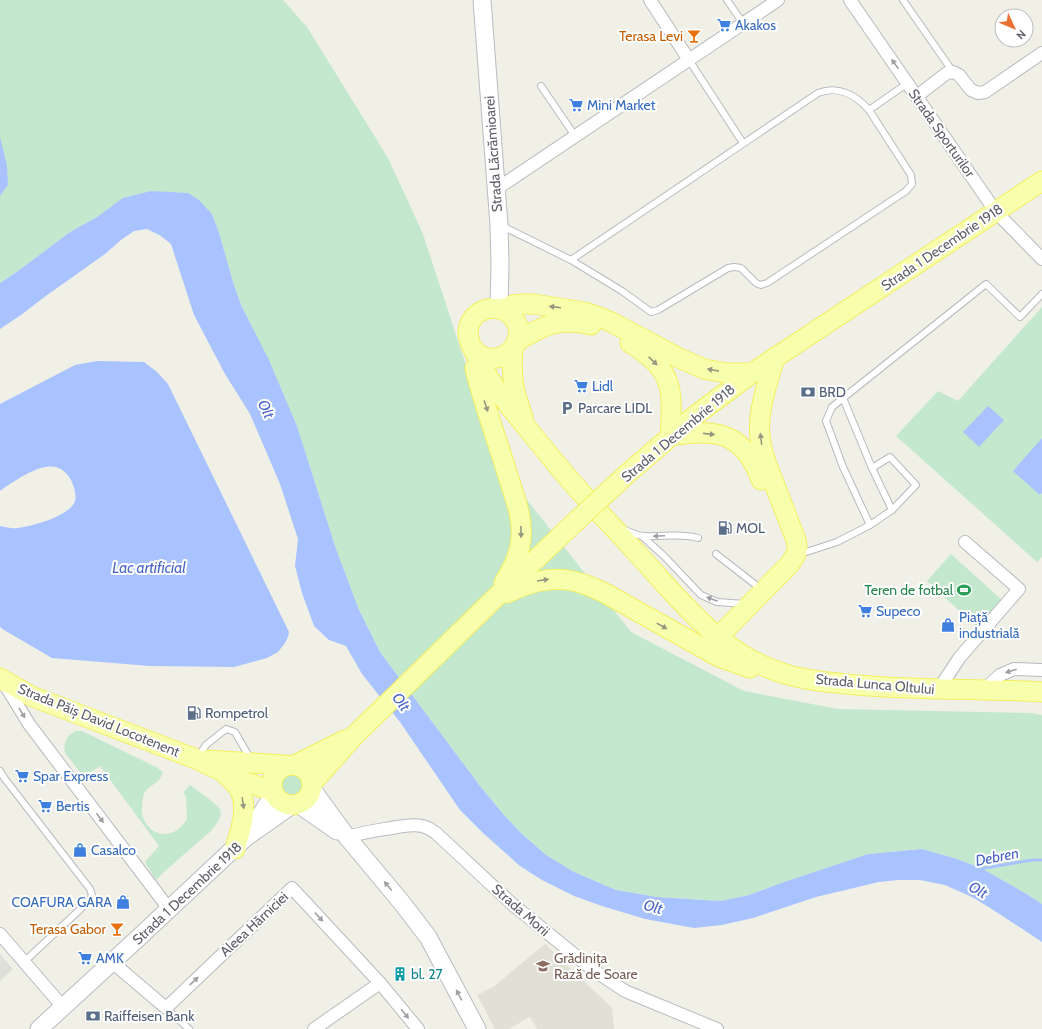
<svg xmlns="http://www.w3.org/2000/svg" width="1042" height="1029" viewBox="0 0 1042 1029" font-family="Cabin,sans-serif">
<rect width="100%" height="100%" fill="#f0f0e7"/>
<polygon fill="#dfdfd9" points="0,954 13,969 0,981"/>
<polygon fill="#e0e0d5" points="545,944 612,1008 614,1029 537,1029 530,1017 509,1029 495,1029 477,995 493,987"/>
<g fill="#c4e8cd">
<polygon points="0,0 283,0 307,27 388,158 423,234 498,463 631,632 744,691 838,709 1031,713 1042,715 1042,904 1025,893 981,868 954,858 922,849 868,854 781,883 749,895 721,901 657,897 616,890 574,872 546,855 521,833 504,815 480,786 380,652 359,610 335,546 297,426 254,331 242,307 234,285 219,233 212,214 97,217 70,232 18,271 0,283"/>
<polygon points="1042,307 1042,557 1037,562 896,436 938,391 958,401"/>
<polygon points="951,554 1002,600 977,627 927,581"/>
<path d="M76,731H82L156,767L163,772C160,783 151,784 145,792C143,795 142,803 142,807C140,822 154,838 171,833C178,831 183,825 187,819L186,796L183,793L190,785L213,802L220,809L221,814L219,820L212,830L165,871L156,880L145,862L159,846L100,766L84,777L65,753C63,743 67,735 76,731Z"/>
<circle cx="292" cy="785" r="11"/>
</g>
<g fill="#a8c3ff">
<polygon points="0,137 7,166 8,185 0,196"/>
<polygon points="151,191 188,193 199,200 212,214 219,233 234,285 242,307 268,358 297,426 335,546 359,610 380,652 480,786 504,815 521,833 546,855 574,872 616,890 657,897 721,901 749,895 781,883 868,854 922,849 954,858 981,868 1025,893 1042,904 1042,942 998,913 974,898 945,885 920,880 898,880 879,882 816,897 753,918 722,925 694,928 645,919 602,906 574,896 542,880 520,866 483,833 460,810 400,722 362,674 346,646 329,640 314,626 302,593 295,566 298,539 280,484 250,414 225,374 194,315 171,244 161,236 147,229 134,231 121,240 105,254 43,298 21,315 0,329 0,283 18,271 70,232 97,217 123,198"/>
<path d="M97,361L144,362L157,372L168,384L289,632L288,637L285,643L278,652L267,658L234,667L150,666L52,658L4,630L0,627V526C6,527 12,529 18,528C33,526 70,516 75,501C77,494 73,484 70,478C57,458 37,468 21,477C14,482 7,485 0,491V404L75,365Z"/>
<polygon points="988,406 1004,420 979,447 963,432"/>
<polygon points="1042,438 1042,493 1040,495 1013,471"/>
</g>
<g fill="none" stroke-linecap="round" stroke-linejoin="round">
<polyline stroke="#a8c3ff" stroke-width="3" points="979,869 1032,860 1042,860"/>
<defs>
<g id="lane">
<polyline points="727,0 743,23"/>
<polyline points="903,0 953,72"/>
<polyline points="689,60 743,143"/>
<polyline points="541,86 575,136"/>
<polyline points="869,110 908,83"/>
<path d="M502,226L571,260L622,291L651,312L658,310L728,268L734,267L741,268L756,283L761,285L767,283L906,191L912,184L911,175L869,110C856,95 838,85 818,93L571,260"/>
<polyline points="843,398 872,468 890,457 916,485 892,510 870,525"/>
<polyline points="872,468 892,510"/>
<path d="M623,529C629,532 637,536 644,536C662,537 680,533 698,538"/>
<polyline points="642,536 664,556 701,595 717,602 745,604"/>
<polyline points="716,554 761,589"/>
<polyline points="800,554 837,542 870,525 843,467 826,421 832,407 986,284 1020,317 1042,294"/>
<polyline points="197,758 206,745 226,729 235,732 251,760"/>
<polyline points="0,771 5,779 90,889 92,895 90,900 24,962"/>
<polyline points="166,1008 189,1029"/>
</g>
<g id="street">
<polyline points="650,0 689,60"/>
<polyline points="850,0 996,212 1042,259"/>
<polyline points="917,96 947,73 953,72 959,75 971,90 978,93 985,92 1042,53"/>
<polyline points="495,190 778,0"/>
<polyline points="4,683 29,724 169,909"/>
<polyline points="985,689 1000,675 1014,669 1042,670"/>
<polyline points="938,690 960,657 1019,589 965,542"/>
<path d="M347,837C363,832 380,830 397,827C405,826 414,824 422,826C428,827 431,830 436,833L512,904L592,969L625,991L717,1029"/>
<polyline points="0,934 63,1007"/>
<polyline points="112,962 166,1008 292,888 380,983 418,1029"/>
<polyline points="314,1029 380,983"/>
</g>
<g id="secondary">
<polyline points="482,0 499,225 500,264 499,308"/>
<polyline points="312,789 347,837 402,903 428,937 477,1029"/>
<polyline points="298,804 337,831"/>
<polyline points="250,831 274,794"/>
<polyline points="39,1029 135,941 245,838 292,805"/>
</g>
<g id="primary">
<polyline points="502,309 513,305 522,304 534,304 584,312 599,317 611,322 679,358 704,369 726,373 752,373"/>
<path d="M517,341C545,325 558,317 591,325"/>
<path d="M630,343C674,369 673,389 670,436"/>
<path d="M473,348C476,352 480,356 485,357C507,365 528,338 514,319C500,299 468,309 468,333C468,341 472,347 475,353C483,369 491,383 502,397C524,424 546,452 569,479C591,504 614,528 636,552C679,599 721,655 785,674C805,680 826,682 847,684C912,691 977,688 1042,692"/>
<path d="M513,349C511,376 513,391 523,417"/>
<path d="M475,368C484,406 498,442 509,479C515,498 523,518 521,538C520,555 512,569 504,583"/>
<path d="M670,436C716,428 744,432 761,480"/>
<polyline points="627,474 692,418 752,373 1042,181"/>
<path d="M507,593C529,583 548,576 573,581C584,583 593,588 603,592L719,657L750,668"/>
<path d="M718,637L789,565C796,555 799,552 796,540L767,465C764,456 761,447 760,437C757,411 768,382 775,357"/>
<polyline points="0,678 31,696 196,759 246,782 272,791"/>
<polyline points="207,760 285,765"/>
<circle cx="292" cy="785" r="20"/>
<polyline points="295,765 345,740"/>
<path d="M225,774C231,779 238,785 241,793C248,811 240,831 235,849"/>
<polyline points="312,783 354,736 494,599 571,526"/>
</g>
</defs>
<use href="#lane" stroke="#b9bac0" stroke-width="8"/>
<use href="#street" stroke="#b9bac0" stroke-width="14"/>
<use href="#secondary" stroke="#babbc2" stroke-width="19"/>
<use href="#primary" stroke="#f3ef5e" stroke-width="21"/>
<use href="#lane" stroke="#fff" stroke-width="6"/>
<use href="#street" stroke="#fff" stroke-width="12"/>
<use href="#secondary" stroke="#fff" stroke-width="17"/>
<use href="#primary" stroke="#f7ffad" stroke-width="19"/>
<defs>
<polyline id="primary-bridge" points="571,526 627,474"/>
</defs>
<use href="#primary-bridge" stroke="#f3ef5e" stroke-width="21" stroke-linecap="butt"/>
<use href="#primary-bridge" stroke="#f7ffad" stroke-width="19"/>
</g>
<defs><path id="oneway-solid" d="M-6-.8H1V-3.2L6.5 0L1 3.2V.8H-6Z"/></defs>
<g fill="#9ea0a4">
<use href="#oneway-solid" transform="translate(895 64) rotate(-125)"/>
<use href="#oneway-solid" transform="translate(659 536) rotate(178)"/>
<use href="#oneway-solid" transform="translate(712 599) rotate(-159)"/>
<use href="#oneway-solid" transform="translate(1011 671) rotate(162)"/>
<use href="#oneway-solid" transform="translate(22 713) rotate(59)"/>
<use href="#oneway-solid" transform="translate(100 818) rotate(53)"/>
<use href="#oneway-solid" transform="translate(388 886) rotate(-130)"/>
<use href="#oneway-solid" transform="translate(319 917) rotate(47)"/>
<use href="#oneway-solid" transform="translate(194 981) rotate(-43)"/>
<use href="#oneway-solid" transform="translate(459 995) rotate(-118)"/>
<use href="#oneway-solid" transform="translate(405 1014) rotate(51)"/>
</g>
<g fill="#949880">
<use href="#oneway-solid" transform="translate(555 307) rotate(-173)"/>
<use href="#oneway-solid" transform="translate(653 361) rotate(43)"/>
<use href="#oneway-solid" transform="translate(713 370) rotate(-169)"/>
<use href="#oneway-solid" transform="translate(486 406) rotate(72)"/>
<use href="#oneway-solid" transform="translate(709 434) rotate(6)"/>
<use href="#oneway-solid" transform="translate(761 439) rotate(-97)"/>
<use href="#oneway-solid" transform="translate(521 532) rotate(89)"/>
<use href="#oneway-solid" transform="translate(543 580) rotate(-9)"/>
<use href="#oneway-solid" transform="translate(662 626) rotate(29)"/>
<use href="#oneway-solid" transform="translate(243 803) rotate(82)"/>
</g>
<defs>
<symbol id="supermarket-bare" viewBox="-9 -9 18 18"><path d="M-6-5.5h2.5l.6 2H6L4.5 2H-2.5L-4.4-4H-6ZM-1.5 3.2a1.3 1.3 0 1 0 .1 0ZM3 3.2a1.3 1.3 0 1 0 .1 0Z" fill="#3f7fe0" stroke="#fff" stroke-width="2.5" paint-order="stroke"/></symbol>
<symbol id="bar-bare" viewBox="-9 -9 18 18"><path d="M-6-5H6L.8 .8V4.5H3.5V6h-7V4.5H-.8V.8Z" fill="#e8710a" stroke="#fff" stroke-width="2.5" paint-order="stroke"/></symbol>
<symbol id="bank-bare" viewBox="-9 -9 18 18"><path d="M-6-4H6V4H-6ZM0-2.3a2.3 2.3 0 1 0 0 4.6a2.3 2.3 0 1 0 0-4.6Z" fill="#5c6f8a" stroke="#fff" stroke-width="2.5" paint-order="stroke"/></symbol>
<symbol id="parking-bare" viewBox="-9 -9 18 18"><path d="M-3.5-5.5H1a3.5 3.5 0 0 1 0 7H-1V5.5H-3.5ZM-1-3.4V-.6H.8a1.4 1.4 0 0 0 0-2.8Z" fill="#5c6f8a" stroke="#fff" stroke-width="2.5" paint-order="stroke"/></symbol>
<symbol id="fuel-bare" viewBox="-9 -9 18 18"><path d="M-5.5-6h7V0h2V4h1.3V-2.5L3-4.5l.8-.8L6-3V5H2.5V1h-1V6h-7ZM-4.2-4.7v3.2H.2V-4.7Z" fill="#5c6f8a" stroke="#fff" stroke-width="2.5" paint-order="stroke"/></symbol>
<symbol id="stadium-bare" viewBox="-9 -9 18 18"><path d="M0-5a6.5 5 0 1 0 0 10a6.5 5 0 1 0 0-10ZM-3.5-1.8h7v3.6h-7Z" fill="#2e9e5b" stroke="#fff" stroke-width="2.5" paint-order="stroke"/></symbol>
<symbol id="shop-bare" viewBox="-9 -9 18 18"><path d="M-5-2.5h2.3a2.7 3.5 0 0 1 5.4 0H5L5.5 6h-11ZM-1.5-2.5h3a1.5 2.3 0 0 0-3 0Z" fill="#3f7fe0" stroke="#fff" stroke-width="2.5" paint-order="stroke"/></symbol>
<symbol id="school-bare" viewBox="-9 -9 18 18"><path d="M0-5L7-2L0 1L-7-2ZM-4 1L0 2.5L4 1V4Q0 6-4 4Z" fill="#8d6e63" stroke="#fff" stroke-width="2.5" paint-order="stroke"/></symbol>
<symbol id="building-bare" viewBox="-9 -9 18 18"><path d="M-4-6H4V6H1V3H-1V6H-4ZM-2.5-4.3h1.7v1.8h-1.7ZM.8-4.3h1.7v1.8H.8ZM-2.5-1h1.7V.8h-1.7ZM.8-1h1.7V.8H.8Z" fill="#0f9aa8" stroke="#fff" stroke-width="2.5" paint-order="stroke"/></symbol>
</defs>
<g fill-rule="evenodd">
<use href="#supermarket-bare" x="714" y="15" width="20" height="20"/>
<use href="#bar-bare" x="684" y="26" width="20" height="20"/>
<use href="#supermarket-bare" x="566" y="95" width="20" height="20"/>
<use href="#supermarket-bare" x="571" y="376" width="20" height="20"/>
<use href="#bank-bare" x="798" y="382" width="20" height="20"/>
<use href="#parking-bare" x="557" y="398" width="20" height="20"/>
<use href="#fuel-bare" x="715" y="518" width="20" height="20"/>
<use href="#stadium-bare" x="954" y="580" width="20" height="20"/>
<use href="#supermarket-bare" x="855" y="601" width="20" height="20"/>
<use href="#shop-bare" x="938" y="615" width="20" height="20"/>
<use href="#fuel-bare" x="184" y="703" width="20" height="20"/>
<use href="#supermarket-bare" x="12" y="766" width="20" height="20"/>
<use href="#supermarket-bare" x="35" y="796" width="20" height="20"/>
<use href="#shop-bare" x="70" y="840" width="20" height="20"/>
<use href="#shop-bare" x="113" y="892" width="20" height="20"/>
<use href="#bar-bare" x="107" y="919" width="20" height="20"/>
<use href="#supermarket-bare" x="75" y="948" width="20" height="20"/>
<use href="#school-bare" x="533" y="956" width="20" height="20"/>
<use href="#building-bare" x="390" y="964" width="20" height="20"/>
<use href="#bank-bare" x="83" y="1006" width="20" height="20"/>
</g>
<g text-anchor="middle" stroke-width="4" stroke-linejoin="round" paint-order="stroke">
<g font-size="14" fill="#366cbe" stroke="#fff" text-anchor="start">
<text x="735" y="30">Akakos</text>
<text x="587" y="110">Mini Market</text>
<text x="592" y="391">Lidl</text>
<text x="876" y="616">Supeco</text>
<text x="959" y="622">Piață<tspan x="959" dy="16">industrială</tspan></text>
<text x="33" y="781">Spar Express</text>
<text x="56" y="811">Bertis</text>
<text x="91" y="855">Casalco</text>
<text x="112" y="907" text-anchor="end">COAFURA GARA</text>
<text x="96" y="963">AMK</text>
</g>
<g font-size="14" fill="#c56008" stroke="#fff" text-anchor="end">
<text x="683" y="41">Terasa Levi</text>
<text x="106" y="934">Terasa Gabor</text>
</g>
<g font-size="14" fill="#5e6067" stroke="#fff">
<text transform="translate(942 133) rotate(55)" y="5">Strada Sporturilor</text>
<text transform="translate(493 154) rotate(-94)" y="5">Strada Lăcrămioarei</text>
<text transform="translate(942 247) rotate(-34)" y="5">Strada 1 Decembrie 1918</text>
<text transform="translate(678 433) rotate(-40)" y="5">Strada 1 Decembrie 1918</text>
<text transform="translate(875 684) rotate(5)" y="5">Strada Lunca Oltului</text>
<text transform="translate(99 720) rotate(22)" y="5">Strada Păiș David Locotenent</text>
<text transform="translate(187 893) rotate(-43)" y="5">Strada 1 Decembrie 1918</text>
<text transform="translate(521 910) rotate(41)" y="5">Strada Morii</text>
<text transform="translate(254 924) rotate(-43)" y="5">Aleea Hărniciei</text>
</g>
<g font-size="14" fill="#4e5e75" stroke="#fff" text-anchor="start">
<text x="819" y="397">BRD</text>
<text x="578" y="413">Parcare LIDL</text>
<text x="736" y="533">MOL</text>
<text x="205" y="718">Rompetrol</text>
<text x="104" y="1021">Raiffeisen Bank</text>
</g>
<g font-size="14" fill="#27864d" stroke="#fff" text-anchor="end">
<text x="953" y="595">Teren de fotbal</text>
</g>
<g font-size="14" fill="#785e54" stroke="#fff" text-anchor="start">
<text x="554" y="963">Grădinița<tspan x="554" dy="16">Rază de Soare</tspan></text>
</g>
<g font-size="14" fill="#0d838f" stroke="#fff" text-anchor="start">
<text x="411" y="979">bl. 27</text>
</g>
<g font-size="15" font-style="italic" fill="#4865c5" stroke="#fff">
<text transform="translate(266 409) rotate(65)" y="5">Olt</text>
<text x="149" y="573">Lac artificial</text>
<text transform="translate(401 702) rotate(53)" y="5">Olt</text>
<text transform="translate(997 857) rotate(-11)" y="5">Debren</text>
<text transform="translate(978 890) rotate(29)" y="5">Olt</text>
<text transform="translate(653 907) rotate(14)" y="5">Olt</text>
</g>
</g>
<g transform="translate(1014 28) rotate(134)"><circle r="19" fill="#ffffff" stroke="#bfbfc2"/>
<path d="M0-3L7 15L0 10L-7 15Z" fill="#eb7032"/>
<text y="-6" font-size="11" font-weight="bold" text-anchor="middle" fill="#5e6067">N</text>
</g>
</svg>
